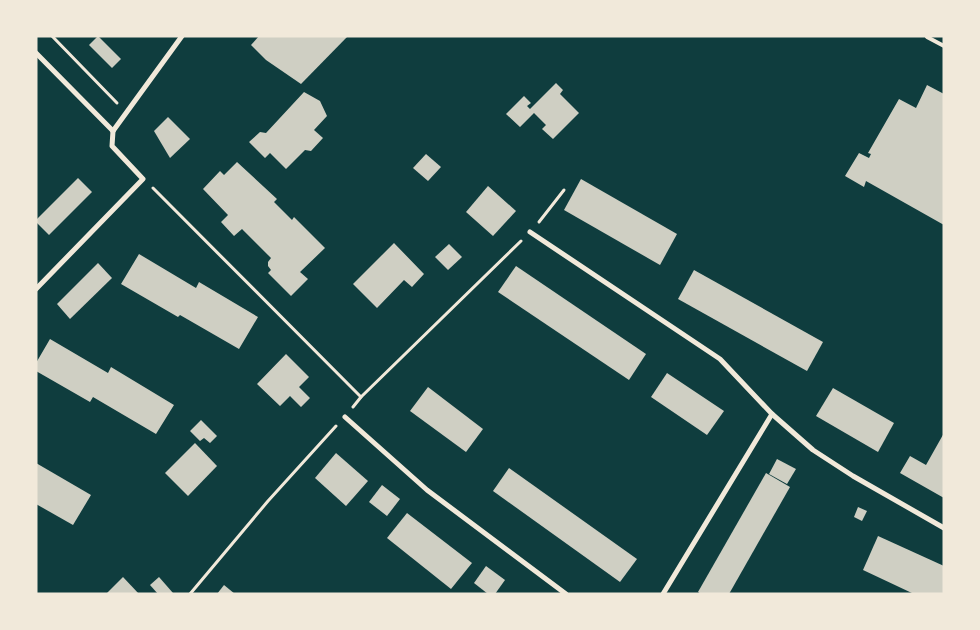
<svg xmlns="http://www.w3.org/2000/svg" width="980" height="630" viewBox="0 0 980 630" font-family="'Fira Sans',sans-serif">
<rect width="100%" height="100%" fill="#0f3d3e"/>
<g fill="#cfcfc3">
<polygon points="98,36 121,59 112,68 89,45"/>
<polygon points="259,36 348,36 301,84 266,60 251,45"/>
<polygon points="556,83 563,90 560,94 579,113 553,139 542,129 546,125 534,113 520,127 506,114 524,96 531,103 527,106 530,109"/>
<polygon points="927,85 944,94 944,225 866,181 864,187 845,176 859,153 869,158 871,154 868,153 899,99 916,108"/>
<polygon points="304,92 320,101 327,116 314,130 323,138 311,151 305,150 286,169 270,153 265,158 249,142 260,132 266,133"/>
<polygon points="168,117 190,139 170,158 154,131"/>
<polygon points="426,154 441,167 428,181 413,168"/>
<polygon points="237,162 277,199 274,202 292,220 294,217 325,248 300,272 308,279 291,296 268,273 271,270 268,266 268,262 271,258 242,229 234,236 221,222 228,215 203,189 220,171 224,175"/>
<polygon points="78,178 92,192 49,235 36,222 36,220"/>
<polygon points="581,179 677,234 660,265 564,210"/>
<polygon points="488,186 516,211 493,236 466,212"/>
<polygon points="394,243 424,274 412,287 404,280 377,308 353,284"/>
<polygon points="449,244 462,257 448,270 435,257"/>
<polygon points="139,254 196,288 199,282 258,317 239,349 180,315 178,317 121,284"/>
<polygon points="98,263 112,278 70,319 57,304"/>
<polygon points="516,266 646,354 629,380 498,292"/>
<polygon points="694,270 823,342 807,371 678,299"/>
<polygon points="50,339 108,373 111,367 174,405 156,434 93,397 90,402 36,371 36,363"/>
<polygon points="286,354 309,377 299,387 310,398 301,407 290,396 280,406 257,384"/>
<polygon points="667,373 724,411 707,435 651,397"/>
<polygon points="428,387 483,429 466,452 410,411"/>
<polygon points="833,388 894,423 878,452 816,416"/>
<polygon points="201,420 217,436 210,443 204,438 200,441 190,431"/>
<polygon points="944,433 944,498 900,473 910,456 926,465"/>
<polygon points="195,443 217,466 188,496 165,473"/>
<polygon points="336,453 368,481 346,506 315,478"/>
<polygon points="777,459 796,469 787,484 769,474"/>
<polygon points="36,463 91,495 73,525 36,504"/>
<polygon points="509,468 637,559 620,582 493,491"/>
<polygon points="766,473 790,487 729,594 701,594 698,592"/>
<polygon points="382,485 400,499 387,516 369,502"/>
<polygon points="858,507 867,511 862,521 854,517"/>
<polygon points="407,513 472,563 451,589 387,538"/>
<polygon points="878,536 944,566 944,594 914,594 863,570"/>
<polygon points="486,566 505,580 495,594 488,594 474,583"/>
<polygon points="123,577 139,594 106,594"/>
<polygon points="159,577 173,593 172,594 158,594 150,585"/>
<polygon points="224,585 235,594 217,594"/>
</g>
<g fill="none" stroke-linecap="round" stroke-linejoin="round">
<g stroke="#f1e9da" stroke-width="3">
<polyline points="52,36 117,103"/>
<polyline points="153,188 361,397"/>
<polyline points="539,222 564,190"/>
<polyline points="353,407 361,397 521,241"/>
<polyline points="190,594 268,501 336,426"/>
</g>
<polyline stroke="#f1e9da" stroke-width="4" points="927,37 944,46"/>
<g stroke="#f1e9da" stroke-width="5">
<polyline points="36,53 113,131"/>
<polyline points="113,131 182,36"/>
<polyline points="530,232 720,359 772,414 813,450 853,476 944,528"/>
<polyline points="36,289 143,179 112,146 113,131"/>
<polyline points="345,417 427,490 566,594"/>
<polyline points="663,594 772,414"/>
</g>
</g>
<rect width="980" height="630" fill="none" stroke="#f1e9da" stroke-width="75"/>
</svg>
